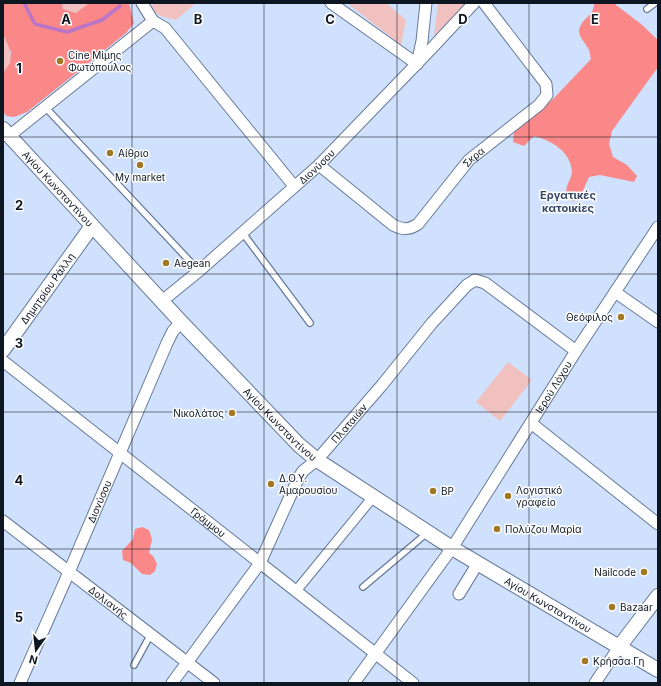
<svg xmlns="http://www.w3.org/2000/svg" width="661" height="686" viewBox="0 0 661 686" font-family="Inter,sans-serif">
<rect width="100%" height="100%" fill="#cfe1fd"/>
<g fill="#f0c1bf">
<polygon points="62,3 89,3 76,13 63,9"/>
<polygon points="156,3 196,3 176,20 160,16 149,7"/>
<polygon points="347,3 386,3 406,20 401,45"/>
<polygon points="438,3 467,3 434,36"/>
<path d="M3,36C9,42 13,56 9,64C8,67 5,70 3,73Z"/>
<polygon points="508,362 532,380 500,421 476,402"/>
</g>
<g fill="#fa8888">
<polygon points="3,3 62,3 63,9 76,13 89,3 129,3 134,23 126,33 27,112 14,117 6,116 3,111 3,73 10,63 11,52 5,38 3,36"/>
<path d="M594,3H616V5L641,24L658,40V67L612,131L609,144L613,157L627,165L637,176L634,182L600,175L589,177L581,195L574,201L566,199C566,194 566,190 567,186C569,181 572,176 572,171C570,151 552,141 534,136L524,146L513,142L514,131L553,99L591,59C590,56 590,53 589,50C586,43 576,35 580,27C584,17 594,16 594,3Z"/>
<polygon points="142,527 149,530 152,539 149,553 153,556 157,564 155,571 150,575 142,574 131,563 123,560 122,551 133,539 135,529"/>
</g>
<g fill="none" stroke-linecap="round" stroke-linejoin="round">
<polyline stroke="#ba75c8" stroke-width="3.5" points="24,3 35,24 67,32 102,20 120,6"/>
<defs>
<g id="service">
<polyline points="647,9 655,3"/>
<polyline points="46,108 199,271"/>
<polyline points="242,232 310,323"/>
<polyline points="363,587 427,533"/>
<polyline points="134,665 151,634"/>
</g>
<polyline id="pedestrian" points="296,591 373,497"/>
<g id="minor">
<polyline points="142,3 153,21 165,28 294,186"/>
<polyline points="331,3 417,64"/>
<polyline points="417,64 422,41 426,3"/>
<polyline points="9,136 153,21"/>
<path id="s1" d="M319,165L393,225C403,230 409,230 418,224L469,160L539,105L547,95L546,84L484,3"/>
<polyline points="615,292 658,322"/>
<path id="s2" d="M162,301L199,271L319,165L432,48L474,3"/>
<path id="s3" d="M3,361L413,683"/>
<polyline points="531,423 658,524"/>
<path id="s4" d="M3,521L214,683"/>
<polyline points="459,594 478,563"/>
<path id="s5" d="M20,683L69,572L167,343L173,331L181,322"/>
<path id="s6" d="M172,683L260,563L298,479L303,471L317,460L382,385L432,323L467,285L475,280L485,283L576,351"/>
<path id="s7" d="M354,683L452,548L576,351L658,227"/>
<polyline points="595,683 619,647"/>
</g>
<g id="tertiary">
<path id="s8" d="M3,129L181,322L299,445L317,460L452,548L658,670"/>
<path id="s9" d="M3,350L92,226"/>
<polyline points="619,647 658,596"/>
</g>
</defs>
<use href="#service" stroke="#677a9a" stroke-width="8"/>
<use href="#pedestrian" stroke="#677a9a" stroke-width="11"/>
<use href="#minor" stroke="#677a9a" stroke-width="13"/>
<use href="#tertiary" stroke="#677a9a" stroke-width="16"/>
<use href="#service" stroke="#fff" stroke-width="5.5"/>
<use href="#pedestrian" stroke="#fff" stroke-width="9"/>
<use href="#minor" stroke="#fff" stroke-width="11"/>
<use href="#tertiary" stroke="#fff" stroke-width="14"/>
</g>
<path fill="none" stroke="#0e1622" stroke-width="1" stroke-opacity="0.55" d="M132,3V683M264,3V683M397,3V683M529,3V683M3,137H658M3,274H658M3,412H658M3,549H658"/>
<g fill="#a07826" stroke="#fff" stroke-width="1.5">
<circle cx="60" cy="61" r="4"/>
<circle cx="110" cy="153" r="4"/>
<circle cx="140" cy="165" r="4"/>
<circle cx="166" cy="263" r="4"/>
<circle cx="621" cy="317" r="4"/>
<circle cx="232" cy="413" r="4"/>
<circle cx="271" cy="484" r="4"/>
<circle cx="433" cy="491" r="4"/>
<circle cx="508" cy="496" r="4"/>
<circle cx="497" cy="529" r="4"/>
<circle cx="644" cy="572" r="4"/>
<circle cx="612" cy="607" r="4"/>
<circle cx="585" cy="661" r="4"/>
</g>
<g text-anchor="middle" stroke-width="3" stroke-linejoin="round" paint-order="stroke">
<g font-size="10" fill="#0e1622" stroke="#fff" text-anchor="start">
<text x="68" y="59">Cine Μίμης<tspan x="68" dy="12">Φωτόπουλος</tspan></text>
<text x="118" y="157">Αίθριο</text>
<text x="140" y="181" text-anchor="middle">My market</text>
<text x="174" y="267">Aegean</text>
<text x="613" y="321" text-anchor="end">Θεόφιλος</text>
<text x="224" y="417" text-anchor="end">Νικολάτος</text>
<text x="279" y="482">Δ.Ο.Υ.<tspan x="279" dy="12">Αμαρουσίου</tspan></text>
<text x="516" y="494">Λογιστικό<tspan x="516" dy="12">γραφείο</tspan></text>
<text x="441" y="495">BP</text>
<text x="505" y="533">Πολύζου Μαρία</text>
<text x="636" y="576" text-anchor="end">Nailcode</text>
<text x="620" y="611">Bazaar</text>
<text x="593" y="665">Κρήσσα Γη</text>
</g>
<g font-size="10" fill="#0e1622" stroke="#fff">
<text dy="4" stroke="none"><textPath href="#s1" startOffset="209">Σκρα</textPath></text>
<text dy="4" stroke="none"><textPath href="#s2" startOffset="205">Διονύσου</textPath></text>
<text dy="4" stroke="none"><textPath href="#s8" startOffset="81">Αγίου Κωνσταντίνου</textPath></text>
<text dy="4" stroke="none"><textPath href="#s9" startOffset="76">Δημητρίου Ράλλη</textPath></text>
<text dy="4" stroke="none"><textPath href="#s7" startOffset="357">Ιερού Λόχου</textPath></text>
<text dy="4" stroke="none"><textPath href="#s6" startOffset="317">Πλαταιών</textPath></text>
<text dy="4" stroke="none"><textPath href="#s8" startOffset="405">Αγίου Κωνσταντίνου</textPath></text>
<text dy="4" stroke="none"><textPath href="#s5" startOffset="198">Διονύσου</textPath></text>
<text dy="4" stroke="none"><textPath href="#s3" startOffset="261">Γράμμου</textPath></text>
<text dy="4" stroke="none"><textPath href="#s4" startOffset="133">Δολιανής</textPath></text>
<text dy="4" stroke="none"><textPath href="#s8" startOffset="729">Αγίου Κωνσταντίνου</textPath></text>
</g>
<g font-size="11" font-weight="bold" fill="#354663" stroke="#fff">
<text x="568" y="199">Εργατικές<tspan x="568" dy="13">κατοικίες</tspan></text>
</g>
</g>
<g font-size="13" text-anchor="middle" font-weight="bold" fill="#0e1622" stroke="#fff" stroke-width="3" stroke-linejoin="round" paint-order="stroke">
<text x="66" y="24">A</text>
<text x="198" y="24">B</text>
<text x="330" y="24">C</text>
<text x="463" y="24">D</text>
<text x="595" y="24">E</text>
<text x="19" y="73">1</text>
<text x="19" y="210">2</text>
<text x="19" y="348">3</text>
<text x="19" y="485">4</text>
<text x="19" y="622">5</text>
</g>
<rect width="661" height="686" fill="none" stroke="#0e1622" stroke-width="8"/>
<g transform="translate(36 650) rotate(195)" stroke="#ffffff" stroke-width="3" paint-order="stroke">
<path d="M0-3L7 15L0 10L-7 15Z" fill="#0e1622"/>
<text y="-6" font-size="11" font-weight="bold" text-anchor="middle" fill="#0e1622">N</text>
</g>
</svg>
